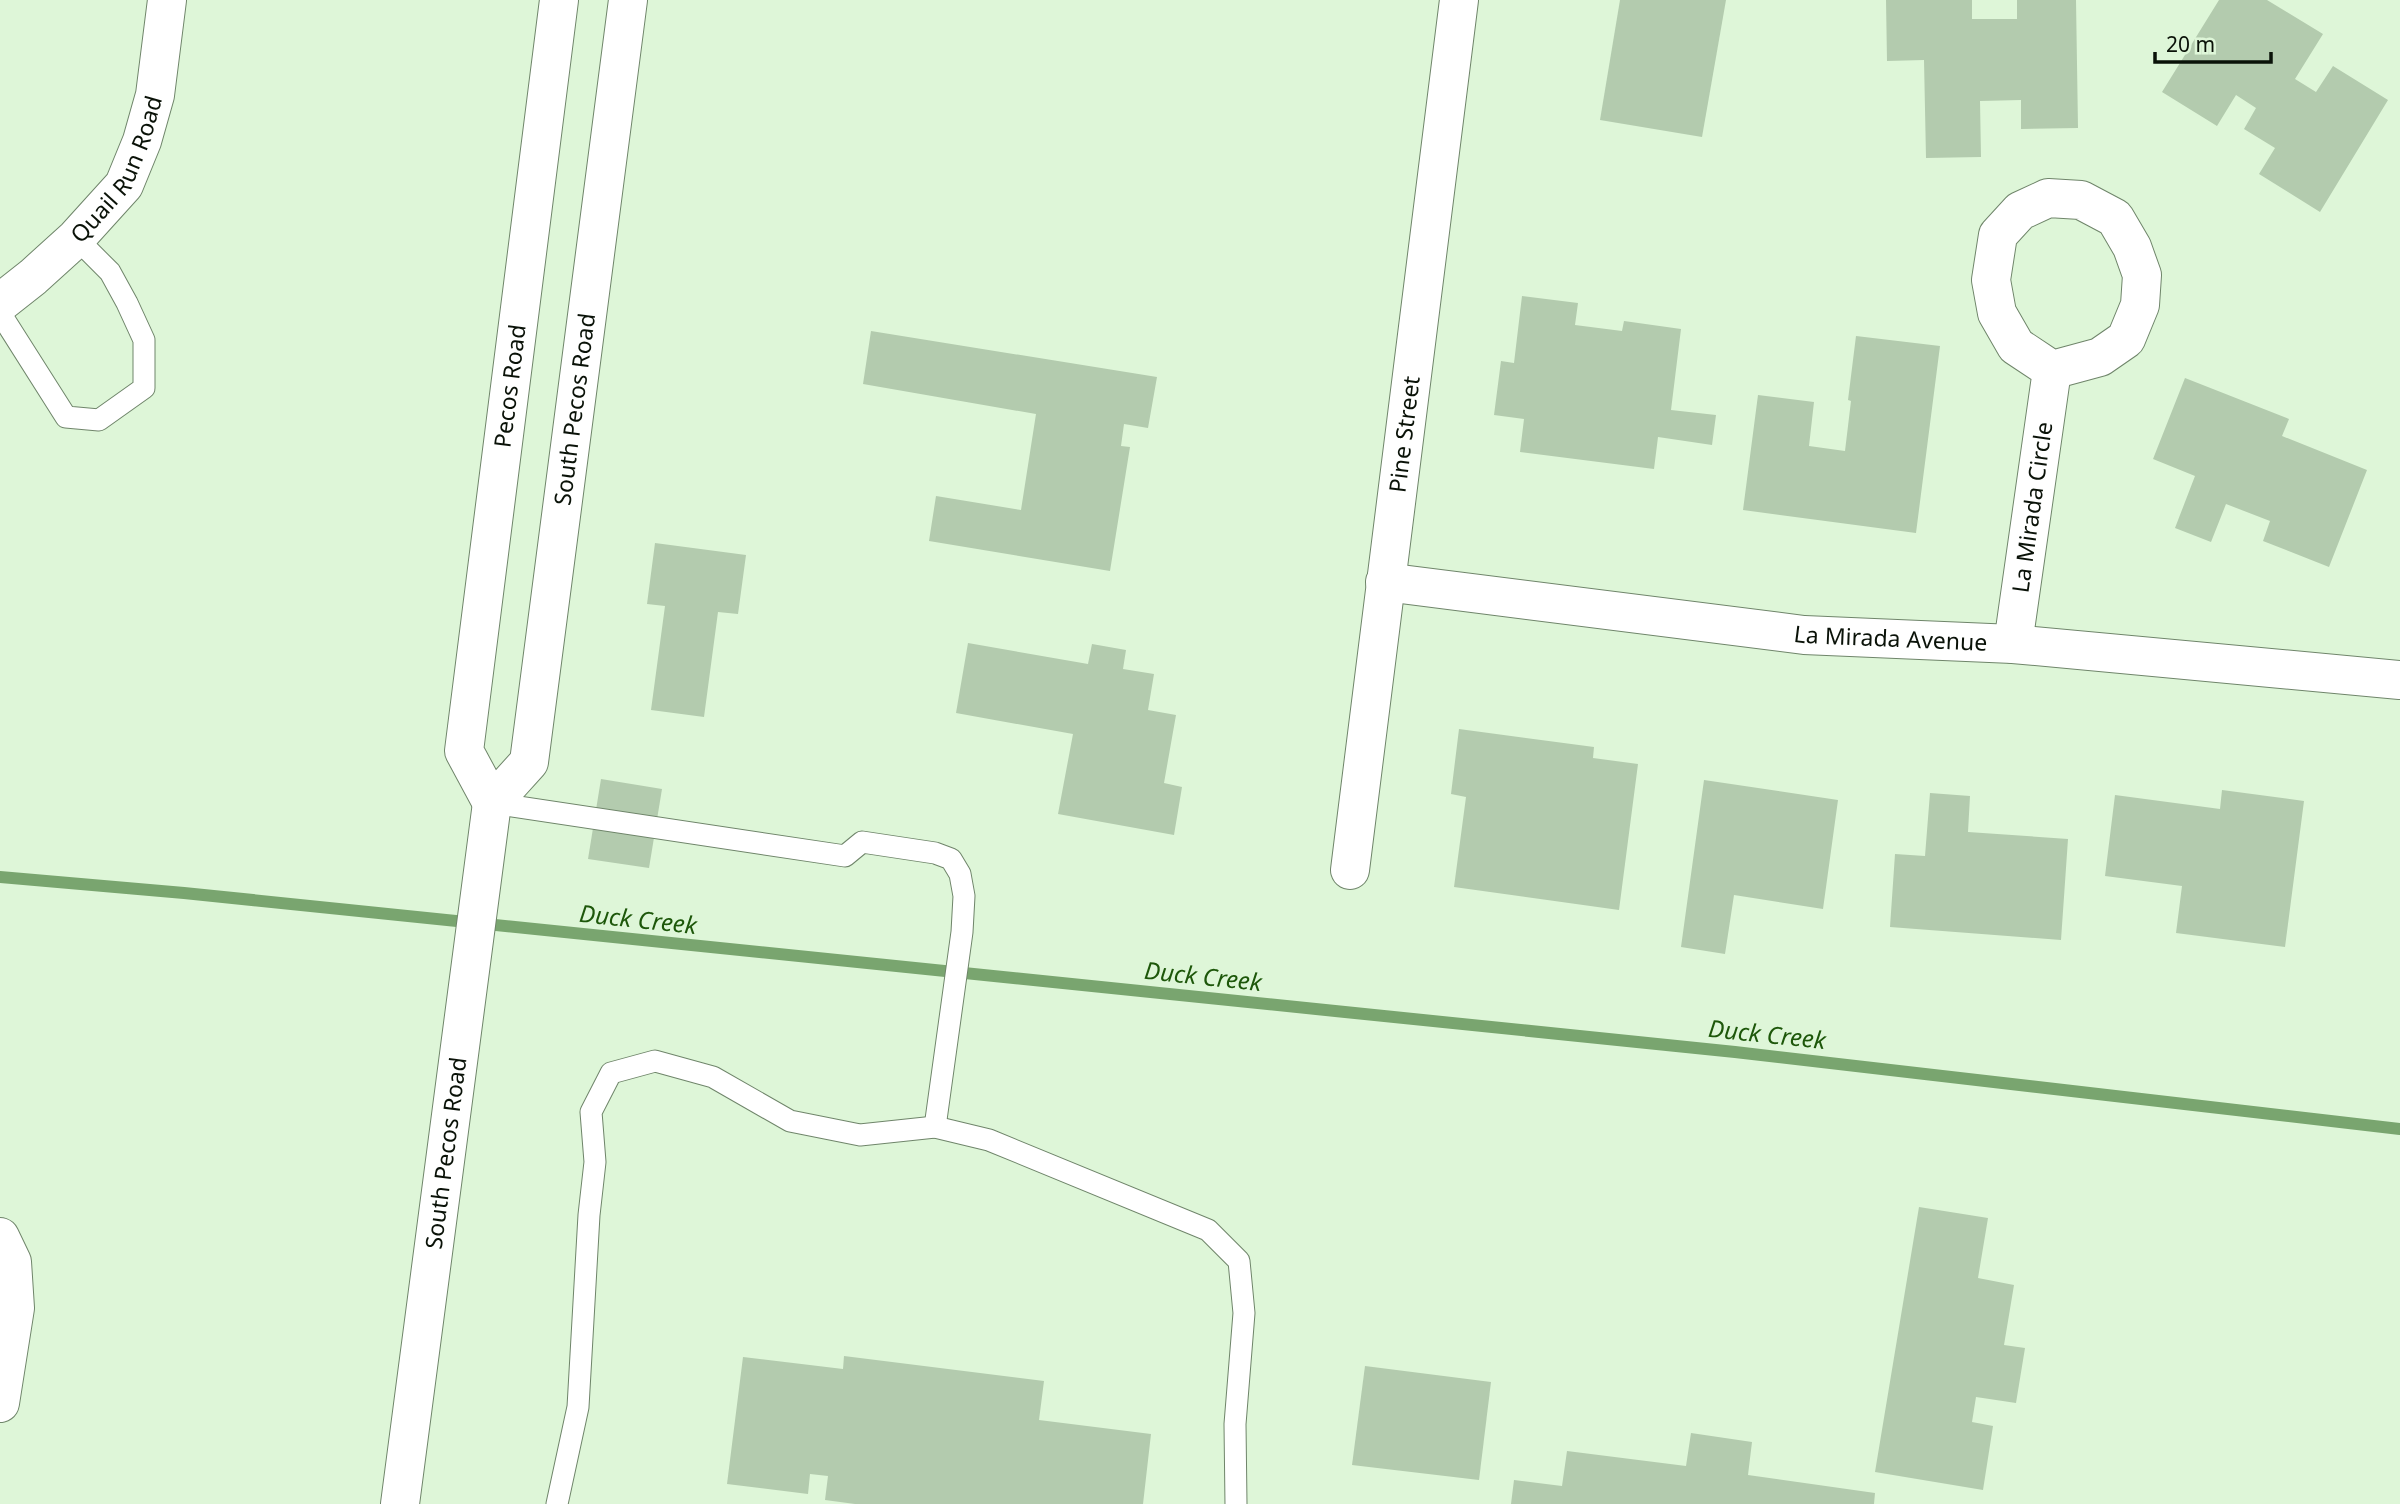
<svg xmlns="http://www.w3.org/2000/svg" width="2400" height="1504" viewBox="0 0 2400 1504" font-family="'Noto Sans',sans-serif">
<rect width="100%" height="100%" fill="#def6d8"/>
<g fill="none" stroke-linecap="round" stroke-linejoin="round">
<polyline stroke="#79a56f" stroke-width="12" points="0,877 184,893 1735,1052 2400,1129"/>
</g>
<g fill="#b3cbae">
<polygon points="1620,0 1726,0 1702,137 1600,120"/>
<polygon points="1886,0 1972,0 1972,19 2017,19 2017,0 2076,0 2078,128 2021,129 2021,100 1980,101 1981,157 1926,158 1924,60 1887,61"/>
<polygon points="2219,0 2267,0 2323,34 2295,79 2316,92 2333,66 2388,100 2320,212 2259,174 2275,148 2244,129 2256,108 2236,95 2217,126 2162,92"/>
<polygon points="1522,296 1578,303 1575,325 1622,331 1624,321 1681,329 1671,410 1716,415 1712,445 1658,437 1654,469 1520,452 1524,419 1494,415 1501,361 1514,363"/>
<polygon points="871,331 1157,377 1148,428 1124,424 1121,446 1130,447 1110,571 929,541 936,496 1021,510 1036,414 863,384"/>
<polygon points="1856,336 1940,346 1916,533 1743,510 1758,395 1814,402 1809,446 1845,451 1851,401 1848,400"/>
<polygon points="2185,378 2289,419 2282,436 2367,470 2329,567 2263,541 2270,521 2226,504 2211,542 2175,528 2195,476 2153,459"/>
<polygon points="655,543 746,555 738,614 718,612 704,717 651,710 665,606 647,604"/>
<polygon points="968,643 1088,664 1092,644 1126,650 1123,669 1154,674 1148,710 1176,715 1164,783 1182,787 1174,835 1058,814 1073,734 956,713"/>
<polygon points="1459,729 1594,747 1593,758 1638,764 1619,910 1454,887 1466,797 1451,794"/>
<polygon points="601,779 662,789 649,868 588,859"/>
<polygon points="1704,780 1838,800 1823,909 1734,895 1725,954 1681,947"/>
<polygon points="2222,790 2304,801 2285,947 2176,933 2182,886 2105,876 2115,795 2220,809"/>
<polygon points="1930,793 1970,796 1968,832 2068,839 2061,940 1890,927 1895,854 1925,856"/>
<polygon points="1919,1207 1988,1218 1978,1278 2014,1285 2004,1345 2025,1348 2016,1403 1976,1397 1972,1422 1993,1426 1983,1490 1875,1472"/>
<polygon points="844,1356 1044,1381 1039,1420 1151,1434 1143,1504 855,1504 825,1500 828,1476 810,1474 808,1494 727,1484 743,1357 843,1369"/>
<polygon points="1365,1366 1491,1382 1479,1480 1352,1465"/>
<polygon points="1691,1433 1752,1442 1748,1475 1875,1493 1874,1504 1511,1504 1514,1480 1562,1486 1567,1451 1686,1466"/>
</g>
<g fill="none" stroke-linecap="round" stroke-linejoin="round">
<defs>
<g id="lane">
<polyline points="0,313 66,417 99,420 144,388 144,340 127,303 110,272 76,238"/>
<polyline points="492,803 845,856 862,842 935,853 951,859 960,874 964,896 962,932 935,1127"/>
<polyline points="557,1504 578,1407 589,1215 595,1162 591,1112 611,1073 655,1061 713,1077 790,1121 860,1135 935,1127 989,1140 1208,1230 1239,1261 1244,1313 1235,1424 1236,1504"/>
</g>
<g id="street">
<path id="s1" d="M0,303L33,277L76,238L124,185L142,141L155,95L167,0"/>
<path id="s2" d="M1385,582L1804,635L2013,644L2400,680"/>
<path id="s3" d="M2013,644L2052,370L2016,346L1997,313L1991,280L1998,235L2020,211L2048,198L2081,200L2115,218L2132,247L2142,275L2140,305L2126,339L2100,357L2052,370"/>
<path id="s4" d="M1350,870L1459,0"/>
<polyline points="0,1237 12,1262 15,1308 0,1403"/>
</g>
<g id="primary">
<path id="s5" d="M492,803L464,751L559,0"/>
<path id="s6" d="M400,1504L492,803L529,762L628,0"/>
</g>
</defs>
<use href="#lane" stroke="#6f856a" stroke-width="23"/>
<use href="#street" stroke="#6f856a" stroke-width="40"/>
<use href="#primary" stroke="#6f856a" stroke-width="40"/>
<use href="#lane" stroke="#fff" stroke-width="21"/>
<use href="#street" stroke="#fff" stroke-width="38"/>
<use href="#primary" stroke="#fff" stroke-width="38"/>
</g>
<g text-anchor="middle" stroke-width="6" stroke-linejoin="round" paint-order="stroke">
<g font-size="23" fill="#0a1208" stroke="#def6d8">
<text dy="8" stroke="none"><textPath href="#s1" startOffset="182">Quail Run Road</textPath></text>
<text dy="8" stroke="none"><textPath href="#s5" startOffset="427">Pecos Road</textPath></text>
<text dy="8" stroke="none"><textPath href="#s6" startOffset="1118">South Pecos Road</textPath></text>
<text dy="8" stroke="none"><textPath href="#s4" startOffset="439">Pine Street</textPath></text>
<text dy="8" stroke="none"><textPath href="#s3" startOffset="138">La Mirada Circle</textPath></text>
<text dy="8" stroke="none"><textPath href="#s2" startOffset="509">La Mirada Avenue</textPath></text>
<text dy="8" stroke="none"><textPath href="#s6" startOffset="354">South Pecos Road</textPath></text>
</g>
<g font-size="24" font-style="italic" fill="#1d570a" stroke="#def6d8">
<text transform="translate(638 920) rotate(6)" y="8">Duck Creek</text>
<text transform="translate(1203 977) rotate(6)" y="8">Duck Creek</text>
<text transform="translate(1767 1035) rotate(6)" y="8">Duck Creek</text>
</g>
</g>
<path d="M2155 52v10h116v-10" fill="none" stroke="#0a1208" stroke-width="3.5"/>
<text x="2166" y="52" font-size="21" fill="#0a1208" stroke="#def6d8" stroke-width="5" paint-order="stroke">20 m</text>
</svg>
